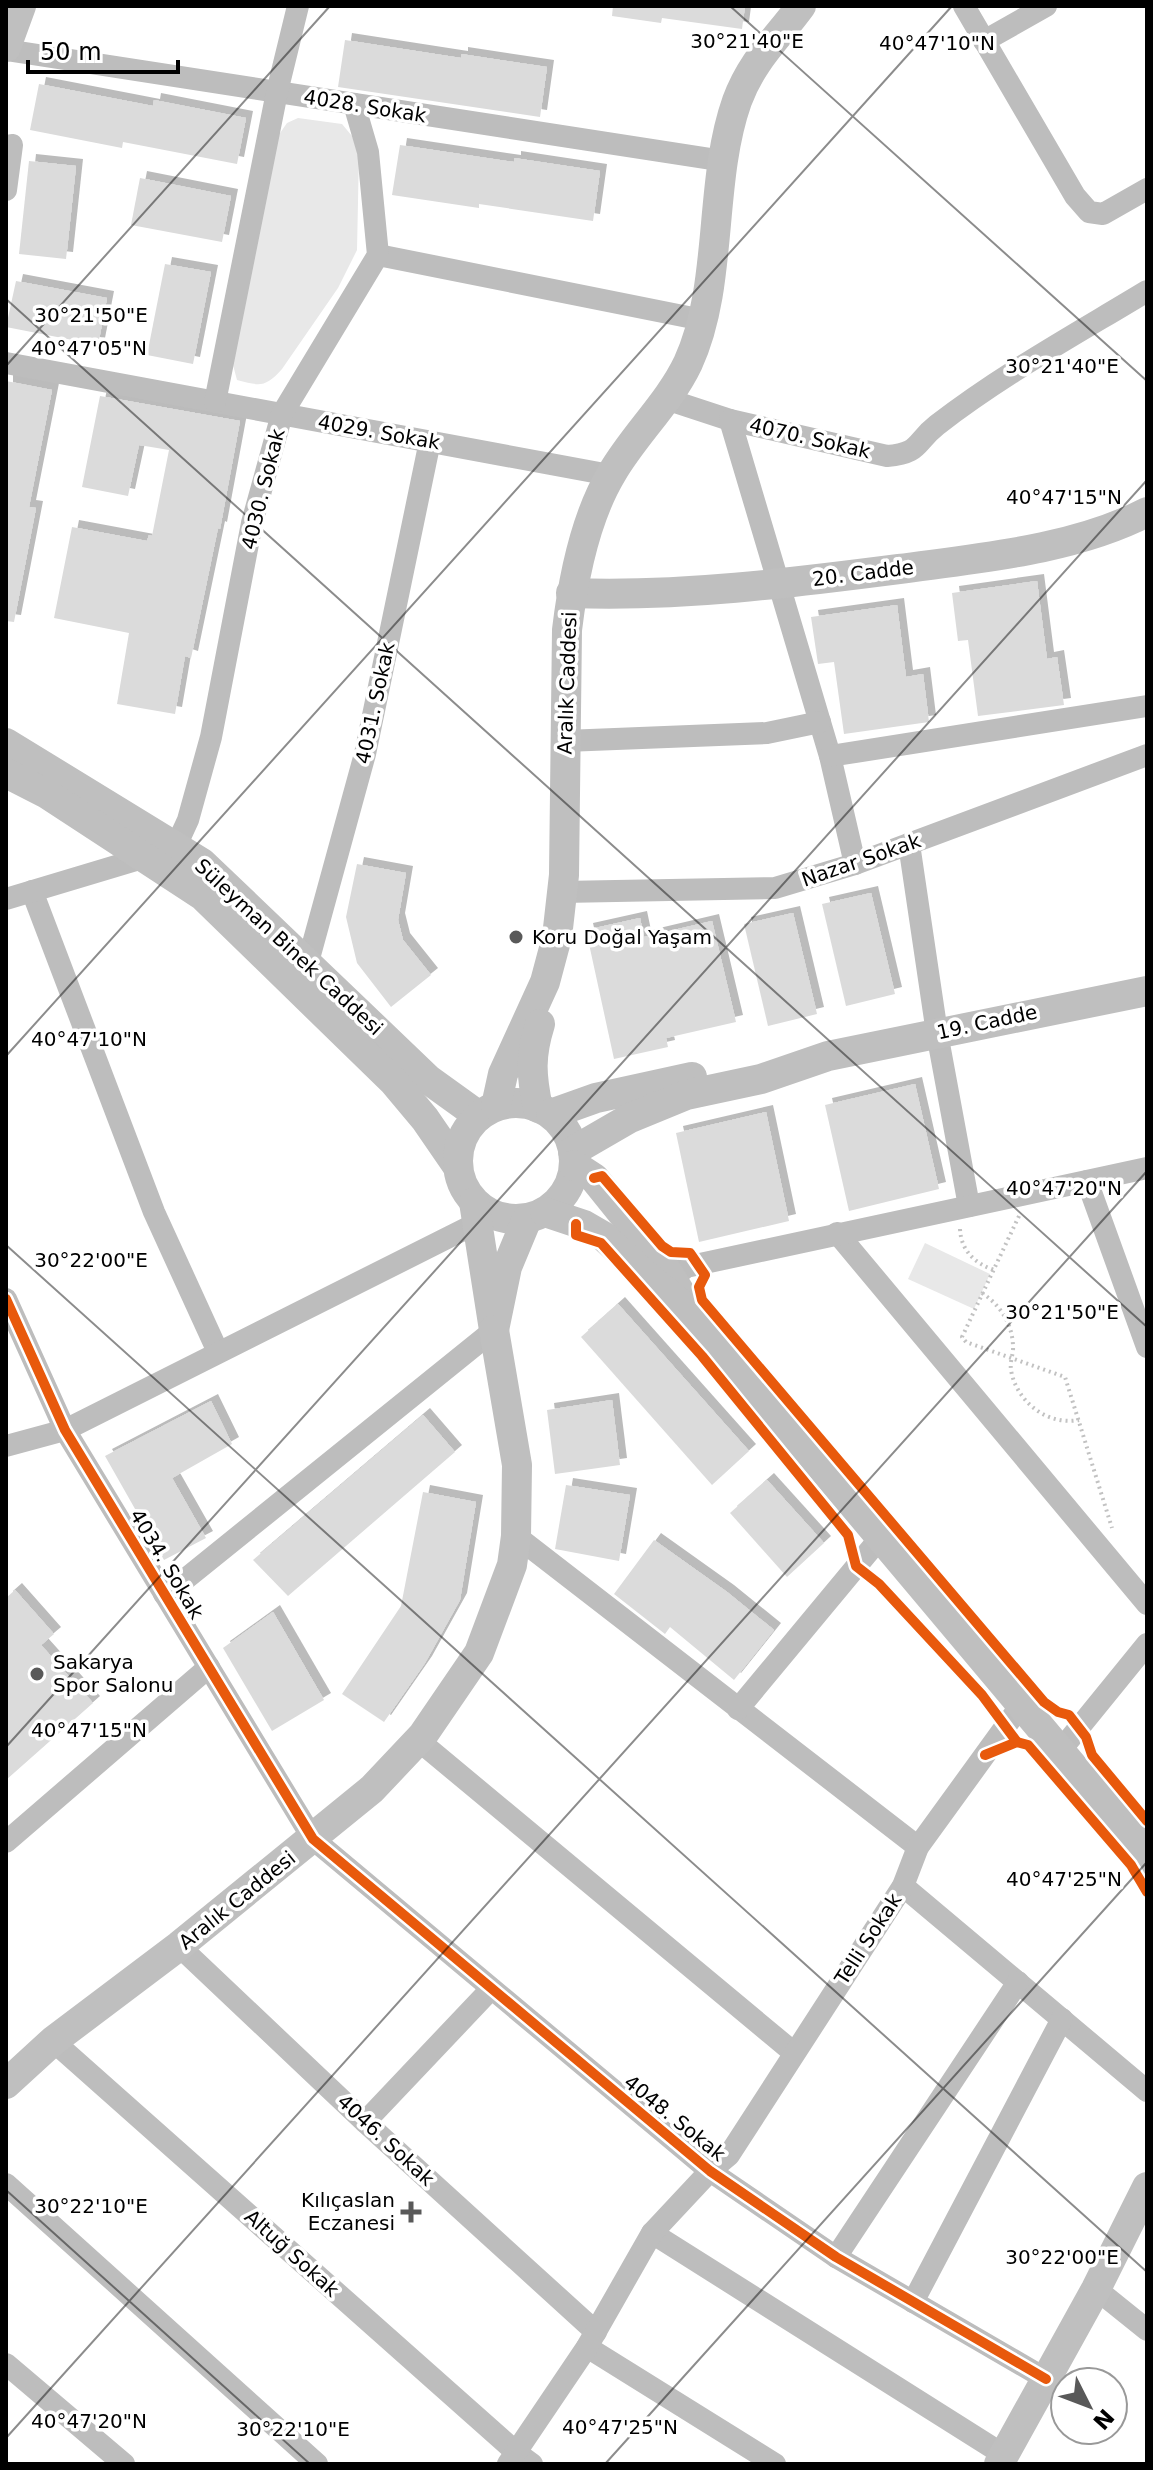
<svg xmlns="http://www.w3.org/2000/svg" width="1153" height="2470" viewBox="0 0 1153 2470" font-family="'DejaVu Sans',sans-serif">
<defs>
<filter id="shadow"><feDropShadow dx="7" dy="-7" stdDeviation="0" flood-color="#0004"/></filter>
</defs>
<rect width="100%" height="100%" fill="#fff"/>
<g fill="#e8e8e8">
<path d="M298,118L342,124L352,136L359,153L357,250L338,288L282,369C265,388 260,386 237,380L233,365L278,136L287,123Z"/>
<polygon points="925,1243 990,1274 974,1309 908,1279"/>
</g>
<g fill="#dbdbdb" filter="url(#shadow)">
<polygon points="613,6 745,6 742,29 662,18 661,23 612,16"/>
<polygon points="345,40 461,58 461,54 547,67 540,117 338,87"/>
<polygon points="39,84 153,106 154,100 246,118 237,164 123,142 122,148 30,130"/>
<polygon points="400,145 514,162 514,158 600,171 593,221 479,204 479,208 392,195"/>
<polygon points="29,161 76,166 66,259 19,254"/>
<polygon points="140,178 231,196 222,242 131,225"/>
<polygon points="165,264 211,272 193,364 147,355"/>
<polygon points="16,281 107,298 98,345 6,327"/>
<polygon points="6,381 52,390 29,507 36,508 14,622 6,621"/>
<polygon points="100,396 240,421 220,529 218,528 191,658 185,656 175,714 117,704 129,633 54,618 72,527 147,541 149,535 152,536 169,450 139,445 128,496 82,487"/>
<polygon points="1037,581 1047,659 1057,657 1064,705 978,716 968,640 958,641 952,593"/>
<polygon points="897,605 906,677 923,674 929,722 844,734 834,662 818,664 811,617"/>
<polygon points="357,864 406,873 398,920 403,940 431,975 391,1007 357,963 346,917"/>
<polygon points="871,893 895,994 846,1006 822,904"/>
<polygon points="793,913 817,1014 768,1026 744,924"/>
<polygon points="640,918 644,937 712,921 736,1022 666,1038 668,1047 614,1059 586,930"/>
<polygon points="915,1084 939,1189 849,1211 825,1105"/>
<polygon points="766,1112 789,1221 699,1242 676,1133"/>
<polygon points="618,1304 749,1451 712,1485 581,1337"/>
<polygon points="612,1400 620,1465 555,1474 547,1410"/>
<polygon points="211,1401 232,1444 172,1478 206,1538 164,1560 105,1456"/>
<polygon points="423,1415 455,1452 288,1596 253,1560"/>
<polygon points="767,1480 824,1543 787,1577 730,1513"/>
<polygon points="566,1485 630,1495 619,1561 555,1549"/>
<polygon points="423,1492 476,1502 460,1600 425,1663 384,1722 342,1694 401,1606"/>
<polygon points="654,1540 727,1592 774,1630 734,1680 670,1627 665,1634 614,1594"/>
<polygon points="15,1590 54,1634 41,1645 93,1703 6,1780 6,1598"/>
<polygon points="273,1612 324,1700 272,1731 223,1648"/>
</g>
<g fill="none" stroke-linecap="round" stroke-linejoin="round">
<g stroke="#c2c2c2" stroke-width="4" stroke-dasharray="2 4" stroke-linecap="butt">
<polyline points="1019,1216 962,1337 966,1342 1065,1377 1112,1528"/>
<path d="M960,1229C961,1250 974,1263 994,1270"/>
<path d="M982,1293C1002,1306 1014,1327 1013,1351C1012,1357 1010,1363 1011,1370C1016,1401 1047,1426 1079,1420"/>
</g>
<g stroke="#bdbdbd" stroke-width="22">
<polyline points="964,6 1075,196 1089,212 1103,214 1147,189"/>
<polyline points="984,41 1046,6"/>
<polyline points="6,50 724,161"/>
<polyline points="6,190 12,145"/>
<polyline points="378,255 703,320"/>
<polyline points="6,363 610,475"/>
<path d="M666,399L730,420L887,456C921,453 914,443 937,425C1003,374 1076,334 1147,291"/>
<polyline points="215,402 277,92 298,6"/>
<polyline points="730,420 830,756 855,864"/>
<polyline points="565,741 767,733 820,722"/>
<polyline points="830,756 1147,706"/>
<polyline points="909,844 937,1033 969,1206"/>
<polyline points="176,846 188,820 211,737 252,523 282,414 378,255 368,152 354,104"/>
<polyline points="32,891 154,1212 218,1352"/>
<polyline points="562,892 775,888 855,864 1147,755"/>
<polyline points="6,899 146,857"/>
<polyline points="308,962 365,754 430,441"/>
<polyline points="1087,1181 1147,1347"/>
<polyline points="837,1233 1147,1604"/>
<polyline points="673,1278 686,1267 1147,1168"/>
<polyline points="6,1299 65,1430 313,1839 710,2171 836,2257 1046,2379"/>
<polyline points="6,1446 65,1430 477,1223"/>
<polyline points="516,1536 918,1847"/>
<polyline points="164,1594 188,1577 494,1330"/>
<polyline points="738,1709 880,1538"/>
<polyline points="418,1740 793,2052"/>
<polyline points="1060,1751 1147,1644"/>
<polyline points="6,1842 209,1667"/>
<polyline points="903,1886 1147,2091"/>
<polyline points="179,1946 365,2122 596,2332"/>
<polyline points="53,2041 517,2453 532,2464"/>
<polyline points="365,2122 491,1989"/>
<polyline points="6,2184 317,2464"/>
<polyline points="652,2233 1004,2455"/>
<polyline points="836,2257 1018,1982"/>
<polyline points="1096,2289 1147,2330"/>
<polyline points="913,2302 1062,2019"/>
<polyline points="587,2347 775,2464"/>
<polyline points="6,2364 124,2464"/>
<polyline points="508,2464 587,2347 652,2233 710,2171 729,2155 903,1886 918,1847 1021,1705"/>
</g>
<g stroke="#bfbfbf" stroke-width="30">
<polyline points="6,47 21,6"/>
<path d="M571,593C681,597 790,583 899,569C979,558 1074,550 1147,512"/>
<polyline points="6,743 202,863 429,1080 479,1116"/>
<polyline points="6,773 47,794 203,896 394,1082 425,1119 458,1167"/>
<circle cx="516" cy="1161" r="58"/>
<path d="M496,1106L503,1074L545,982L557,937L564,875L567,630C573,580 586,516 612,473C634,435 669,403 688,363C724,285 708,183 737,101C752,60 777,39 801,6"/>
<path d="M538,1108C531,1075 530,1056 540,1024"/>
<polyline points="551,1114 596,1098 692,1077"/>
<polyline points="573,1151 630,1118 686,1095 761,1079 828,1056 1147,991"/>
<polyline points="574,1165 594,1178 660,1260 681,1294"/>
<polyline points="474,1202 494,1330 507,1267 527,1219"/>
<polyline points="545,1212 584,1225 603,1236 644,1274 692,1313 1092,1789 1147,1845"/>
<polyline points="1119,1831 1147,1873"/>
<polyline points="6,2084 53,2041 179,1946 372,1789 423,1735 479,1653 512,1565 516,1536 517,1465 494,1330"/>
<polyline points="999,2464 1096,2289 1147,2187"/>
</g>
<defs>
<g id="cycleway">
<polyline points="594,1178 602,1176 662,1246 671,1252 690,1253 705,1275 699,1287 702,1300 1044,1702 1058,1712 1069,1715 1086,1737 1092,1755 1147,1821"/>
<polyline points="576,1224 576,1235 601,1243 702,1356 848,1535 856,1566 879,1584 982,1695 1017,1742"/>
<polyline points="6,1299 65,1430 313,1839 710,2171 836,2257 1046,2379"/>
<polyline points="985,1755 1017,1742 1028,1745 1131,1865 1147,1892"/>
</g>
</defs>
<use href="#cycleway" stroke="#fff" stroke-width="15"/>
<use href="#cycleway" stroke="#e8590c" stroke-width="10"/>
</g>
<path fill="none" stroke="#000" stroke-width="2" stroke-opacity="0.45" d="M730,6L1147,381M6,299L1147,1327M6,366L330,6M6,1056L952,6M6,1245L1147,2272M6,1747L1147,480M6,2190L310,2464M6,2438L1147,1171M605,2464L1147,1862"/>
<g fill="#595959" stroke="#fff" stroke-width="3">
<circle cx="516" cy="937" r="8"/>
<circle cx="37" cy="1674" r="8"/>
<path d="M407 2200h8v8h8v8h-8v8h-8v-8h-8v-8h8z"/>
</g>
<g text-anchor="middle" stroke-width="7" stroke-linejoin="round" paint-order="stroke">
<g font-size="20" fill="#000" stroke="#fff">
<text transform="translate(365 106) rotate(9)" y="7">4028. Sokak</text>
<text transform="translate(379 432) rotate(10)" y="7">4029. Sokak</text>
<text transform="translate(810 438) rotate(13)" y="7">4070. Sokak</text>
<text transform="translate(263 489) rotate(-76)" y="7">4030. Sokak</text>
<text transform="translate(863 573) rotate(-7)" y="7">20. Cadde</text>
<text transform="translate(567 683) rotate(-88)" y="7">Aralık Caddesi</text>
<text transform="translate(375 703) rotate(-78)" y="7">4031. Sokak</text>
<text transform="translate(861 860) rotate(-19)" y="7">Nazar Sokak</text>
<text transform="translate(289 947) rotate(43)" y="7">Süleyman Binek Caddesi</text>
<text transform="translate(987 1022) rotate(-12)" y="7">19. Cadde</text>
<text transform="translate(167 1564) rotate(59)" y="7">4034. Sokak</text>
<text transform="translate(237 1900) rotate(-39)" y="7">Aralık Caddesi</text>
<text transform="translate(868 1939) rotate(-57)" y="7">Telli Sokak</text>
<text transform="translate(675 2118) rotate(39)" y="7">4048. Sokak</text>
<text transform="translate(386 2140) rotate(43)" y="7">4046. Sokak</text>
<text transform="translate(292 2253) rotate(42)" y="7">Altuğ Sokak</text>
</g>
<g font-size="20" fill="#000" stroke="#fff" text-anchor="start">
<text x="532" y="944">Koru Doğal Yaşam</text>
<text x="53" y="1669">Sakarya<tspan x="53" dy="23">Spor Salonu</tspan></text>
<text x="395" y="2207" text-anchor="end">Kılıçaslan<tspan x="395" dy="23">Eczanesi</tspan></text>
</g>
</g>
<g font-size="20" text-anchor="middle" fill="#000" stroke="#fff" stroke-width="7" stroke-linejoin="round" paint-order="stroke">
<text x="747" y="48">30°21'40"E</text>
<text x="937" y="50">40°47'10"N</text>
<text x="91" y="322">30°21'50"E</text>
<text x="89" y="355">40°47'05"N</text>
<text x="1062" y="373">30°21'40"E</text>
<text x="1064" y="504">40°47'15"N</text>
<text x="89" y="1046">40°47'10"N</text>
<text x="1064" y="1195">40°47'20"N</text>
<text x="91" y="1267">30°22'00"E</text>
<text x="1062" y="1319">30°21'50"E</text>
<text x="89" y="1737">40°47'15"N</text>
<text x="1064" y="1886">40°47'25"N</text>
<text x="91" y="2213">30°22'10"E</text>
<text x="1062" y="2264">30°22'00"E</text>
<text x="89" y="2428">40°47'20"N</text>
<text x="620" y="2434">40°47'25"N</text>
<text x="293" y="2436">30°22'10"E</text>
</g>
<rect width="1153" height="2470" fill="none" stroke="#000000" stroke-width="16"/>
<g transform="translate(1089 2406) rotate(132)"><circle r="38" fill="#ffffff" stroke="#999999" stroke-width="2"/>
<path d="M0-6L14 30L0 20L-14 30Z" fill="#595959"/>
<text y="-12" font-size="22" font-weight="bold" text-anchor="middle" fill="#000000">N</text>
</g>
<path d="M28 60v12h150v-12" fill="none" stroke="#000000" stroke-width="4"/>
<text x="40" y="60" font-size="24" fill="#000000" stroke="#ffffff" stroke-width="6" paint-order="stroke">50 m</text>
</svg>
